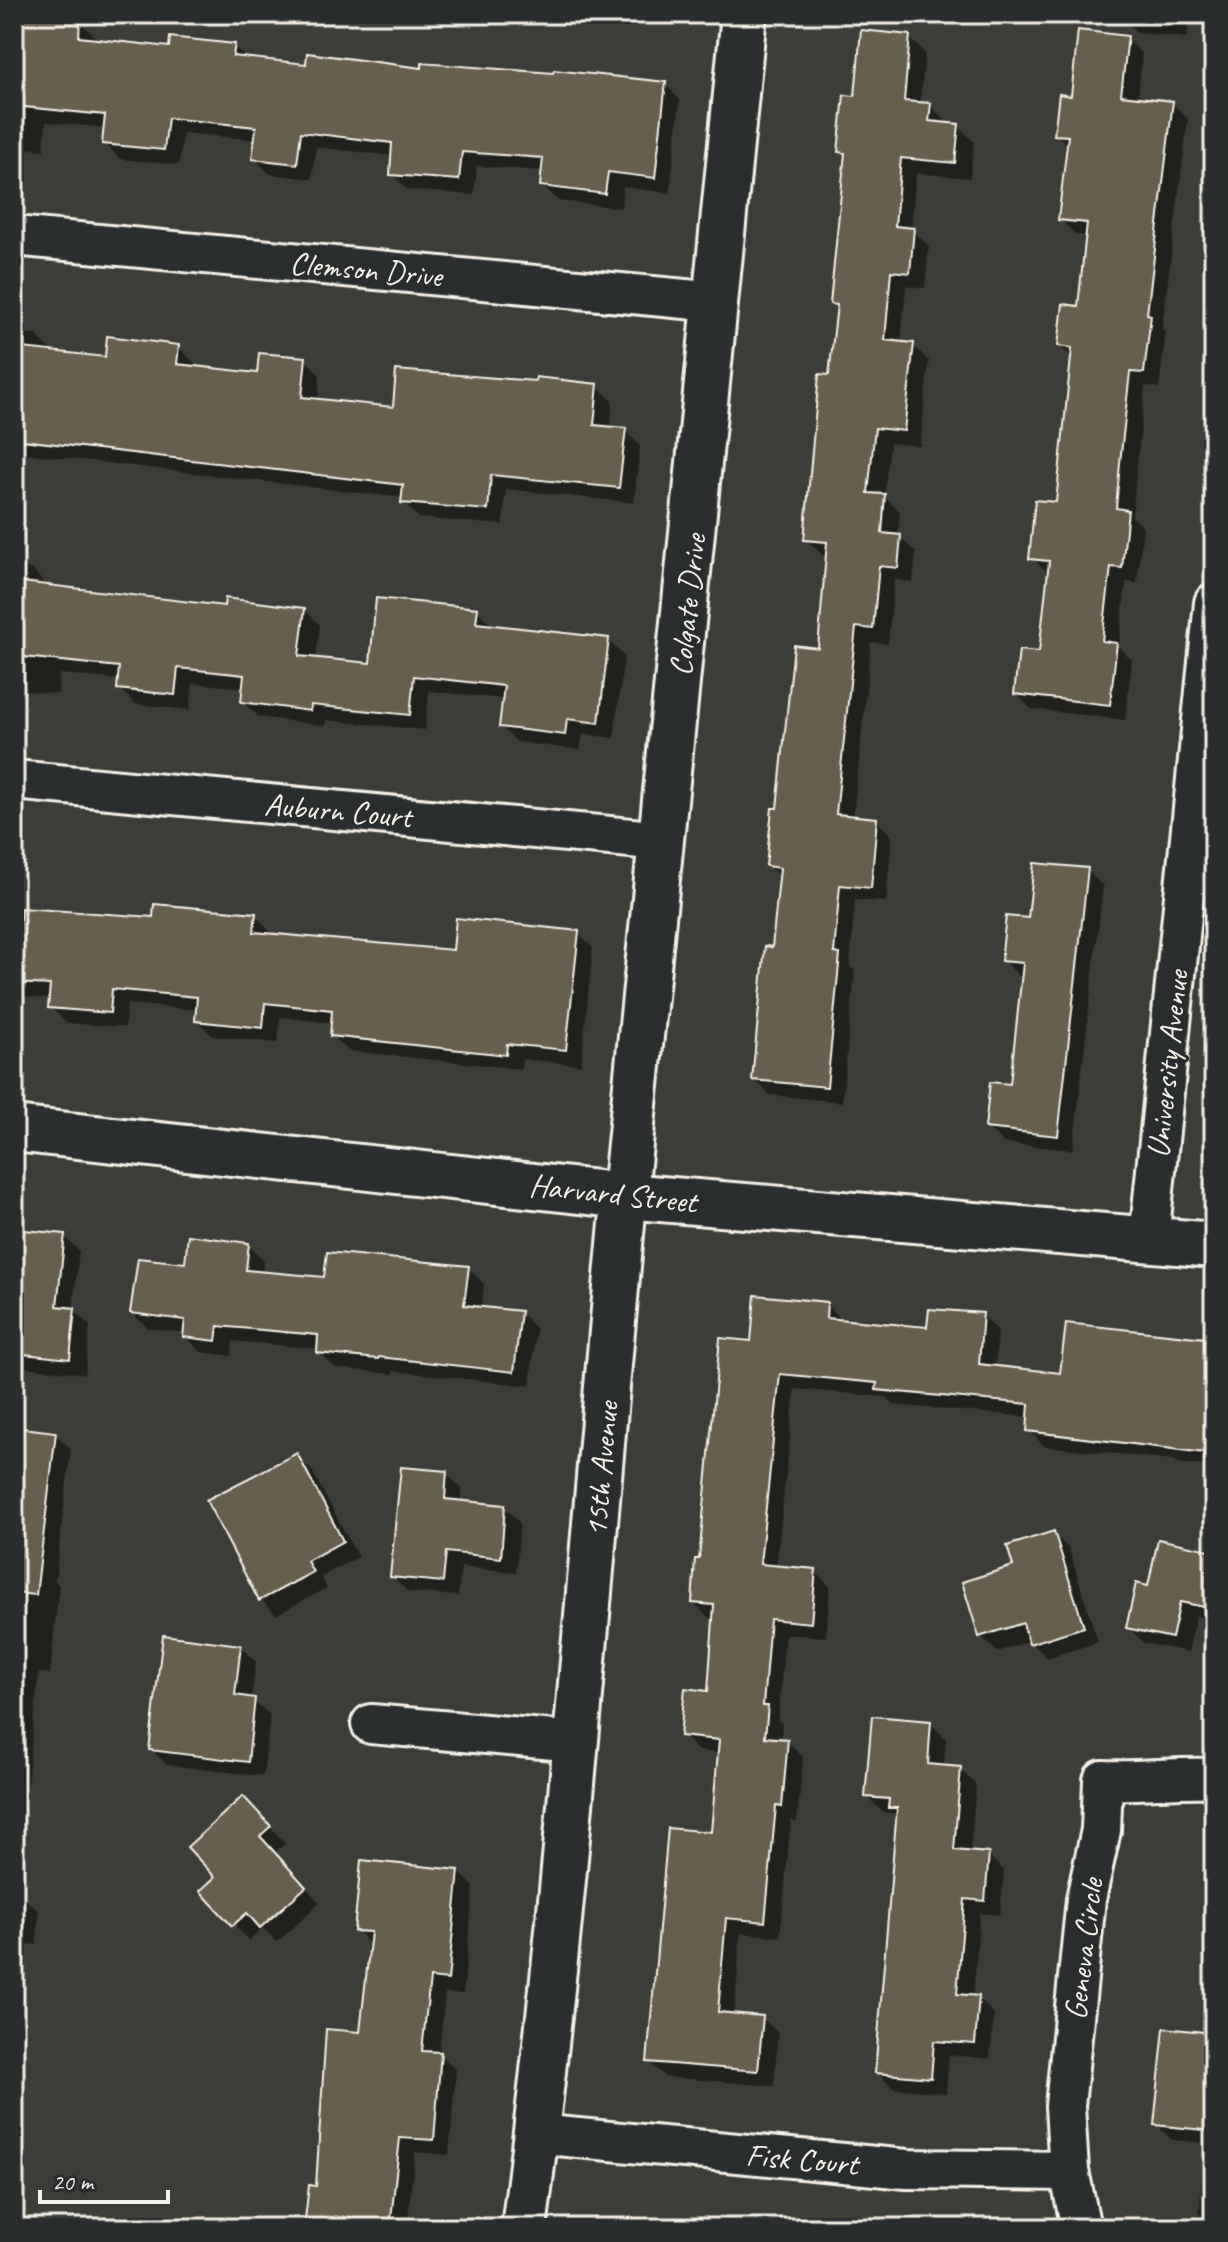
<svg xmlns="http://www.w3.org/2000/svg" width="1228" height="2242" viewBox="0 0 1228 2242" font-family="Caveat,sans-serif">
<rect width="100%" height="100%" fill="#3c3c38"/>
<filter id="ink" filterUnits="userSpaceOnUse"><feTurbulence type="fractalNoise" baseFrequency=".0125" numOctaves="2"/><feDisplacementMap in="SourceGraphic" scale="16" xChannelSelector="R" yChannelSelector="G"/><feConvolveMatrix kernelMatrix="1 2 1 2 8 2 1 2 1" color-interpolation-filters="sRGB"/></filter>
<g filter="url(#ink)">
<g fill="#0007">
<polygon points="909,14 974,14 973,23 912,17"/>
<polygon points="1122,14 1190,14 1187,38 1137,33 1122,17"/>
<polygon points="14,15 80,21 95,37 95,41 171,49 234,46 247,59 308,66 423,70 665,84 680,100 670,193 623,187 621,208 558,201 542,185 544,171 477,166 474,195 407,190 392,174 393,156 316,147 312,179 270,174 254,158 257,140 183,133 179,165 120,159 104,143 106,128 46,122 44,150 14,147"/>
<polygon points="909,37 925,53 920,104 930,105 946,121 946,125 958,126 974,142 970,178 916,173 911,230 929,246 925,288 906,286 901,344 913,345 929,361 920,446 890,443 884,496 900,512 898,536 916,552 913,582 894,580 888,644 871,642 853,818 876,820 892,836 886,902 855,900 850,966 855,971 842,1102 770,1095 754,1079 774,949 781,878 768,866 778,811 820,650 828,555 822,555 806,539 831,377 838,310 832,303 846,157 840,151 857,98"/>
<polygon points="1127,38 1142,54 1138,99 1172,103 1188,119 1162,328 1166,332 1159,388 1145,386 1132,516 1143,527 1137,583 1126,582 1119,647 1132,660 1125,720 1031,709 1016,693 1040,654 1050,574 1031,558 1058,504 1073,359 1060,346 1079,308 1088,236 1076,235 1060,219 1068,146 1056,134 1073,98"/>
<polygon points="14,333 37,335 53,353 106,359 178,347 194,362 193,368 259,375 305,359 320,375 318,401 395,409 597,386 613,402 610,429 625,430 640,446 634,503 506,489 503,525 419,518 403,502 404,498 14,452"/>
<polygon points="14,567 32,569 47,587 225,608 304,609 320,625 316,659 371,665 477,610 493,627 608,640 624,656 614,738 583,734 580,750 517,742 501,727 504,699 429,691 425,730 326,720 326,726 259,717 243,702 245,688 193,683 190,710 135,704 119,688 120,680 59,674 58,694 14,690"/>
<polygon points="1087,870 1103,886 1073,1150 1003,1143 987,1127 1012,1086 1024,976 1019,976 1003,960 1030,920"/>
<polygon points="14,909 155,919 255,915 270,931 270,935 455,952 578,933 593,948 581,1065 522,1059 521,1069 348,1051 332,1035 333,1023 280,1017 278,1043 213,1036 197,1021 198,1010 127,1004 125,1027 66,1023 50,1007 51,999 14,996"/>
<polygon points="14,1231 64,1236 79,1251 73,1309 90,1326 85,1374 14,1366"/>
<polygon points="248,1245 264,1260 262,1273 326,1279 468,1268 484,1284 481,1309 521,1313 536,1329 530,1386 394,1371 393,1374 335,1368 319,1352 319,1349 233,1341 232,1356 201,1352 185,1336 186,1333 148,1328 132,1313 186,1266"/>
<polygon points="826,1304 842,1320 929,1329 982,1315 998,1331 995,1368 1062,1375 1214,1340 1214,1467 1177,1463 1174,1460 1044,1446 1029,1430 1030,1417 894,1405 886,1397 795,1389 776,1568 815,1571 830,1587 826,1637 785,1634 778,1720 782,1724 781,1741 787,1741 803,1757 797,1822 791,1821 780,1937 741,1933 734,2015 762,2018 778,2033 774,2086 665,2077 649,2062 712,1834 720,1753 698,1751 683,1735 710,1693 715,1619 709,1618 694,1603 701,1561 753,1343"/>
<polygon points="14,1429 55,1434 71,1449 55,1580 59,1585 50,1674 39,1673 21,1842 25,1847 21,1896 39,1911 37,1945 14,1943"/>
<polygon points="296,1455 312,1471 358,1557 321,1577 327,1588 276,1615 261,1599"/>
<polygon points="446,1473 462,1489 461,1503 504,1507 520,1523 516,1572 461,1567 458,1596 408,1592 392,1576"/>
<polygon points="1053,1533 1069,1549 1098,1642 1047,1658 1030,1641 997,1652 981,1636 1016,1568"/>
<polygon points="1214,1553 1214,1620 1196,1616 1188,1652 1144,1643 1128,1627 1150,1588"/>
<polygon points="241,1646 256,1662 251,1699 270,1715 263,1776 167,1765 151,1749"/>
<polygon points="930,1723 946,1739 944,1768 960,1769 976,1785 970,1853 988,1855 1004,1871 1000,1915 980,1913 973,1998 978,1998 994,2014 990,2059 949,2055 946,2093 893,2088 877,2072 897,1814 883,1812 867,1797"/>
<polygon points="259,1814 285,1843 275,1853 320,1903 277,1942 263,1928 249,1941 203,1891 218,1877"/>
<polygon points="458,1871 474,1887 463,1994 445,1993 439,2053 456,2070 449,2155 415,2152 407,2228 306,2228 362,2034 371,1945 356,1930"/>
<polygon points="1214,1910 1214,1944 1211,1941"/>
<polygon points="14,2015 24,2026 14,2112"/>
<polygon points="1214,2035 1214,2228 1198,2228 1205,2143 1172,2140 1156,2124"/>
</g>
<g fill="#665e4e" stroke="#f4f1e8" stroke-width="2">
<polygon points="14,14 80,19 79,37 169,47 170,37 235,44 233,56 306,64 307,53 422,68 422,63 553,73 554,70 666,82 655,178 608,172 605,194 540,186 543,158 462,152 459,180 390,175 392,143 301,132 297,164 252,159 256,127 168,118 164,150 102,144 105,115 14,106"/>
<polygon points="861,30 910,35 904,101 931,103 929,121 959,124 955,163 901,158 895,226 914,228 910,273 891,271 885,340 914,343 904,431 875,428 868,493 885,494 882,533 901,535 898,568 879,566 873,629 856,627 836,814 877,818 871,888 840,885 834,953 840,954 827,1087 752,1080 765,946 772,947 780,868 766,866 772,808 777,808 794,645 818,648 827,542 804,540 819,374 829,375 837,305 830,304 845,153 838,152 844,95 855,96"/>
<polygon points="1078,30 1128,36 1121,95 1173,101 1147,314 1151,315 1144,373 1130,372 1120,463 1116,508 1128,510 1122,568 1111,567 1102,641 1117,643 1110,705 1014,694 1019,650 1039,652 1049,561 1029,559 1035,500 1056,502 1072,348 1058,346 1063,304 1078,306 1087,223 1058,220 1068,136 1054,135 1059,94 1071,96"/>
<polygon points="107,336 179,345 177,364 257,373 259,353 306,357 302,397 393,407 396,370 535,381 536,377 598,384 594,425 626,428 619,488 491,475 488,510 401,503 403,485 14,439 14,347 105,357"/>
<polygon points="14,581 224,606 225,598 305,608 299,656 370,663 376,598 478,608 476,623 609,638 599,723 567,719 565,735 499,727 504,686 414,676 410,715 311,705 310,711 241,702 244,675 178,668 175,695 117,689 119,667 14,656"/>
<polygon points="1034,863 1088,868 1058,1136 985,1128 990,1082 1010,1084 1023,963 1001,961 1006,916 1028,918"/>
<polygon points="154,904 256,913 254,932 453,950 456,918 579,931 566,1050 507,1044 506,1055 330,1036 332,1010 265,1003 263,1028 195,1021 197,997 112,989 110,1013 48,1008 50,985 16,983 21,908 153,917"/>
<polygon points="14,1229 65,1234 57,1306 75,1308 70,1359 14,1353"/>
<polygon points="188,1235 249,1243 246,1270 324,1277 327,1252 469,1266 464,1305 521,1311 514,1372 379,1357 378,1359 317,1353 318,1335 218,1326 216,1341 183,1337 185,1320 130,1313 138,1258 185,1263"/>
<polygon points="755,1295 827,1302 826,1318 927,1327 929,1309 983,1313 979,1364 1060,1373 1066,1323 1214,1339 1214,1454 1027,1431 1029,1404 876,1390 877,1383 780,1374 760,1564 816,1569 811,1623 770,1619 763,1706 768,1706 765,1737 788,1739 782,1807 776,1806 765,1922 726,1918 718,2012 763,2016 758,2071 647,2062 668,1828 711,1832 719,1740 680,1736 685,1688 708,1691 714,1605 692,1603 695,1559 699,1559 720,1338 751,1341"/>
<polygon points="14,1427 56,1432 36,1595 14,1593"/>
<polygon points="297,1453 343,1541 307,1561 313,1572 259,1601 206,1500"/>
<polygon points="401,1467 447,1471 445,1499 505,1505 501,1558 446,1552 443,1582 390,1577"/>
<polygon points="1054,1531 1084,1627 1029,1644 1023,1623 979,1637 962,1582 1013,1566 1007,1546"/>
<polygon points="1158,1539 1214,1551 1214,1609 1180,1602 1172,1638 1126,1628 1136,1583 1148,1586"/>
<polygon points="163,1635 241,1645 235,1695 255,1698 248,1762 149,1750"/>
<polygon points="872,1716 931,1721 928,1764 961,1767 954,1850 989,1853 985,1901 965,1899 957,1994 979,1996 975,2044 934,2041 931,2078 875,2073 897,1808 888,1808 889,1799 865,1797"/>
<polygon points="243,1796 271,1826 260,1836 306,1887 260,1928 247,1913 232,1926 200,1891 215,1877 187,1847"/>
<polygon points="361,1860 459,1870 448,1980 430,1978 422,2051 441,2052 434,2140 400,2138 390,2228 304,2228 309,2185 316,2186 326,2029 360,2032 371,1932 354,1931"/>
<polygon points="1164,2028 1214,2033 1214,2131 1154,2125"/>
</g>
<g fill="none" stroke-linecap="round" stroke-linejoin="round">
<defs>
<g id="minor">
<polyline points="14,236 717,302"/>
<polyline points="14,780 663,841"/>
<polyline points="1149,1239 1214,603"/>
<polyline points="371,1724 577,1742"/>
<polyline points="536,2134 907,2169 1069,2171"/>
<path d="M1081,2228L1069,2171L1065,2106L1086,1899L1101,1830L1103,1780C1140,1782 1177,1776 1214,1778"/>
</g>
<g id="tertiary">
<polyline points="14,1129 625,1196 1214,1245"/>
<path d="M524,2228C569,1884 591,1538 625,1193C664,800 707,407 744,14"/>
</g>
</defs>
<use href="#minor" stroke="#f4f1e8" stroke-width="44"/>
<use href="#tertiary" stroke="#f4f1e8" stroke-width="50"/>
<use href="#minor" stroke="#2a2d2e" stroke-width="38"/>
<use href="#tertiary" stroke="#2a2d2e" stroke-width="44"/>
</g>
</g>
<g text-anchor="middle" stroke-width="6" stroke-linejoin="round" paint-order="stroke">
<g font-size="32" fill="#f4f1e8" stroke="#2a2d2e">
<text transform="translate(366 269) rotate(5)" y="11">Clemson Drive</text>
<text transform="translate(687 605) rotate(-84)" y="11">Colgate Drive</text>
<text transform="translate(338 810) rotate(5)" y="11">Auburn Court</text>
<text transform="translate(1167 1064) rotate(-84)" y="11">University Avenue</text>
<text transform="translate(613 1193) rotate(6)" y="11">Harvard Street</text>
<text transform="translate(601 1469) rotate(-85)" y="11">15th Avenue</text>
<text transform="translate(1083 1949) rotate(-83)" y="11">Geneva Circle</text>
<text transform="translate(802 2159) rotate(5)" y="11">Fisk Court</text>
</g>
</g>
<rect width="1228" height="2242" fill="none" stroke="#2a2d2e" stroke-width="48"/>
<rect x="24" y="24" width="1180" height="2194" fill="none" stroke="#f4f1e8" stroke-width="3" filter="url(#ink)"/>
<path d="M40 2190v12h128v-12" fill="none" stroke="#f4f1e8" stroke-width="4"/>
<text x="52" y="2190" font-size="24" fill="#f4f1e8" stroke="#2a2d2e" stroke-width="6" paint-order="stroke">20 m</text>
</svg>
